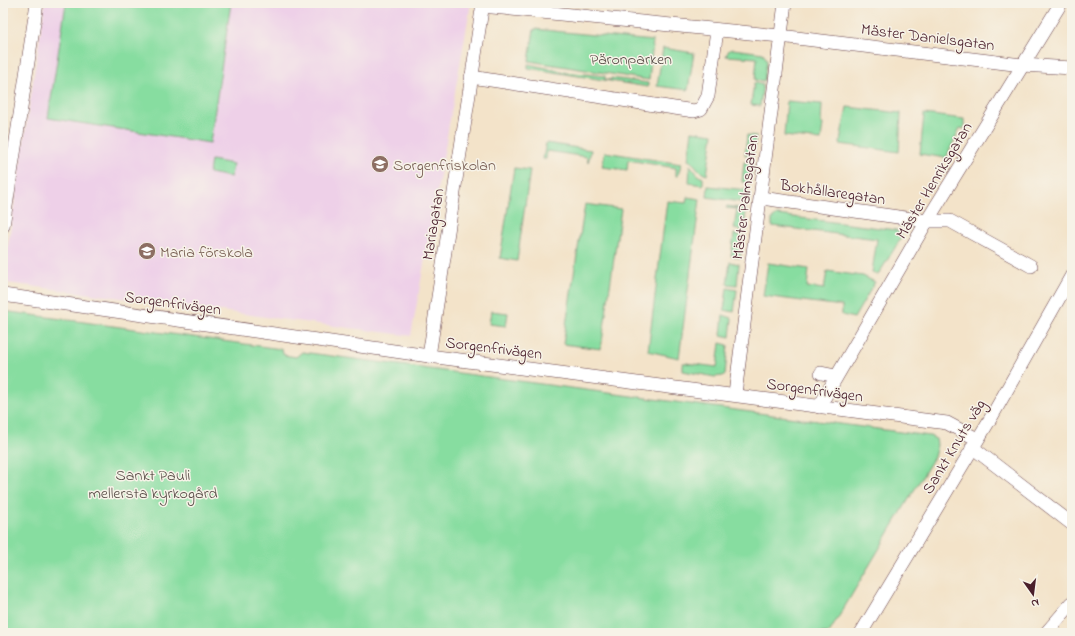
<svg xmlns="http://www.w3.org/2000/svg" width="1075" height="636" viewBox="0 0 1075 636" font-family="'Indie Flower',sans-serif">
<rect width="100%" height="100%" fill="#f7f3e8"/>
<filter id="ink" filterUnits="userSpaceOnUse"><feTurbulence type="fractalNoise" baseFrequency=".025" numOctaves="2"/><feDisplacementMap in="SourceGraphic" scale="8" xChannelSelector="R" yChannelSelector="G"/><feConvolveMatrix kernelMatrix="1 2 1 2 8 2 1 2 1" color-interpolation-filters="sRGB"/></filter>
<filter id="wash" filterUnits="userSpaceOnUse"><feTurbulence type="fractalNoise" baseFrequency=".012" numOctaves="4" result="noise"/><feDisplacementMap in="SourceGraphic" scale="16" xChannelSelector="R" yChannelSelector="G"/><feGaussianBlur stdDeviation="0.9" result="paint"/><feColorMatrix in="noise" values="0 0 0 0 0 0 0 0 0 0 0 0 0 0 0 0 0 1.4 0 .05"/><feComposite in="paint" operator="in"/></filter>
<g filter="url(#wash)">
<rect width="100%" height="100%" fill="#f3e3c9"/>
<polygon fill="#eed0e8" points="45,3 471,3 411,336 7,283 3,278"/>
<g fill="#87dda0" stroke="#687e66">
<polygon points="66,3 231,3 210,143 48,118"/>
<polygon points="534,29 653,41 649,80 529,61"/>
<polygon points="663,48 694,53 688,90 657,86"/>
<polygon points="733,49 763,53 767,60 764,81 755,80 757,58 726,56 729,50"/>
<polygon points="528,64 565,72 605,76 605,79 611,80 611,78 648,83 648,87 528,68"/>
<polygon points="754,83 763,84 760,106 751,105"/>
<polygon points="787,101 822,104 821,124 823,124 821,140 784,136"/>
<path d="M847,107L901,113L899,152L840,144C841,130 845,120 847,107Z"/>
<polygon points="924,114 964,119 964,129 960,128 946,158 920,154"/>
<path d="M692,131L713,134L707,175C698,173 696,163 688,160Z"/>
<polygon points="747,135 756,136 753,156 745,155"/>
<polygon points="546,143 591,150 588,163 587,157 547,151 546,159 543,159"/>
<polygon points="605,152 681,164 678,176 676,176 676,168 628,160 627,170 602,167"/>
<polygon points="211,160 233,164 231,177 209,173"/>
<polygon points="744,162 753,164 750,183 742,182"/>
<polygon points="690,165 699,176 703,178 703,185 689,183"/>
<polygon points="514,168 530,170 517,261 500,258"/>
<polygon points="708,186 748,190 747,203 707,197"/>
<polygon points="687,197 700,199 679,358 648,351 667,201 686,203"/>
<polygon points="585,204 621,209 601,349 563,344"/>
<polygon points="727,206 746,209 744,231 734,229 737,209 726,208"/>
<polygon points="777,215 896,230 901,233 901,238 878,275 872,272 877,239 772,226 772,219"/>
<polygon points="734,234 743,236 740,258 731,256"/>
<polygon points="730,262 739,264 737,285 727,284"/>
<polygon points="768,263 809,269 807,287 824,289 827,271 863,276 875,282 854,318 842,315 842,306 763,296"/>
<polygon points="727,288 737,290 734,312 724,310"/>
<polygon points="3,311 281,349 284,355 296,357 302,352 930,436 936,439 937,445 934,457 829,633 3,633"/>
<polygon points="491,311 508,313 506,326 489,324"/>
<polygon points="723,315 732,318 730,337 721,335"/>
<polygon points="720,343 728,345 725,374 723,376 715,377 683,371 683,363 686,363 717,367"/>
</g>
</g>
<g filter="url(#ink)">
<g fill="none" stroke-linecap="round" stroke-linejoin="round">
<defs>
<g id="street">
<polyline points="482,6 780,36 1022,65 1072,68"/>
<polyline points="471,77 694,111 701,109 708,96 717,30"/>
<polyline points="761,198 927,221 950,221 1031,266"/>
<polyline points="3,226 37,3"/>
<polyline points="3,295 429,356 947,423 977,439"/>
<polyline points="429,356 483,3"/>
<polyline points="821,373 836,376"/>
<polyline points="735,394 785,3"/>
<polyline points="819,407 927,221 1061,3"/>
<polyline points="972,447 1072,524"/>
<polyline points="861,633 992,416 1072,275"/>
<polyline points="1046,633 1072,603"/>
</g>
</defs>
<use href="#street" stroke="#633c43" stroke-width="14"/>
<use href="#street" stroke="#fff" stroke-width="13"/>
</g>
</g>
<defs>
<symbol id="school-disc" viewBox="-11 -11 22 22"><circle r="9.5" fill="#8d6e63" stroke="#f7f3e8"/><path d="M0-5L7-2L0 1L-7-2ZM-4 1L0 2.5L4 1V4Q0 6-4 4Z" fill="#fff"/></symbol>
</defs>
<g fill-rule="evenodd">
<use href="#school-disc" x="370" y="154" width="20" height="20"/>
<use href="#school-disc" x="137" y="241" width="20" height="20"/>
</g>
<g text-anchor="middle" stroke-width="3" stroke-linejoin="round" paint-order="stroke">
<g font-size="16" fill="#4a1f2b" stroke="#f7f3e8">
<text transform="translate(928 36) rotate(7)" y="6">Mäster Danielsgatan</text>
<text transform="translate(933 180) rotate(-59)" y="6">Mäster Henriksgatan</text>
<text transform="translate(833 191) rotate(8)" y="6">Bokhållaregatan</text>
<text transform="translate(744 197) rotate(-83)" y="6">Mäster Palmsgatan</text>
<text transform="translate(432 224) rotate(-81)" y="6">Mariagatan</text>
<text transform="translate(173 302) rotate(8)" y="6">Sorgenfrivägen</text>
<text transform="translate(494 347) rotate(7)" y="6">Sorgenfrivägen</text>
<text transform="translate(815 389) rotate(8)" y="6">Sorgenfrivägen</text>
<text transform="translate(953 446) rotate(-59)" y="6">Sankt Knuts väg</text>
</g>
<g font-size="16" fill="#594e48" stroke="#f7f3e8">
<text x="631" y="64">Päronparken</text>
<text x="153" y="480">Sankt Pauli<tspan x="153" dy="18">mellersta kyrkogård</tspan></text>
</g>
<g font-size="16" fill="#785e54" stroke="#f7f3e8" text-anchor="start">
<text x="393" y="170">Sorgenfriskolan</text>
<text x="160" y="257">Maria förskola</text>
</g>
</g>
<rect width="1075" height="636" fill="none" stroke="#f7f3e8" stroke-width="16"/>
<g transform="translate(1033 594) rotate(166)" stroke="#f7f3e8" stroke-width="3" paint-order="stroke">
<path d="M0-3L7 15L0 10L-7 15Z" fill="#4a1f2b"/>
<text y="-6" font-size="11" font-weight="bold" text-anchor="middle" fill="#4a1f2b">N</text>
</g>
</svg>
